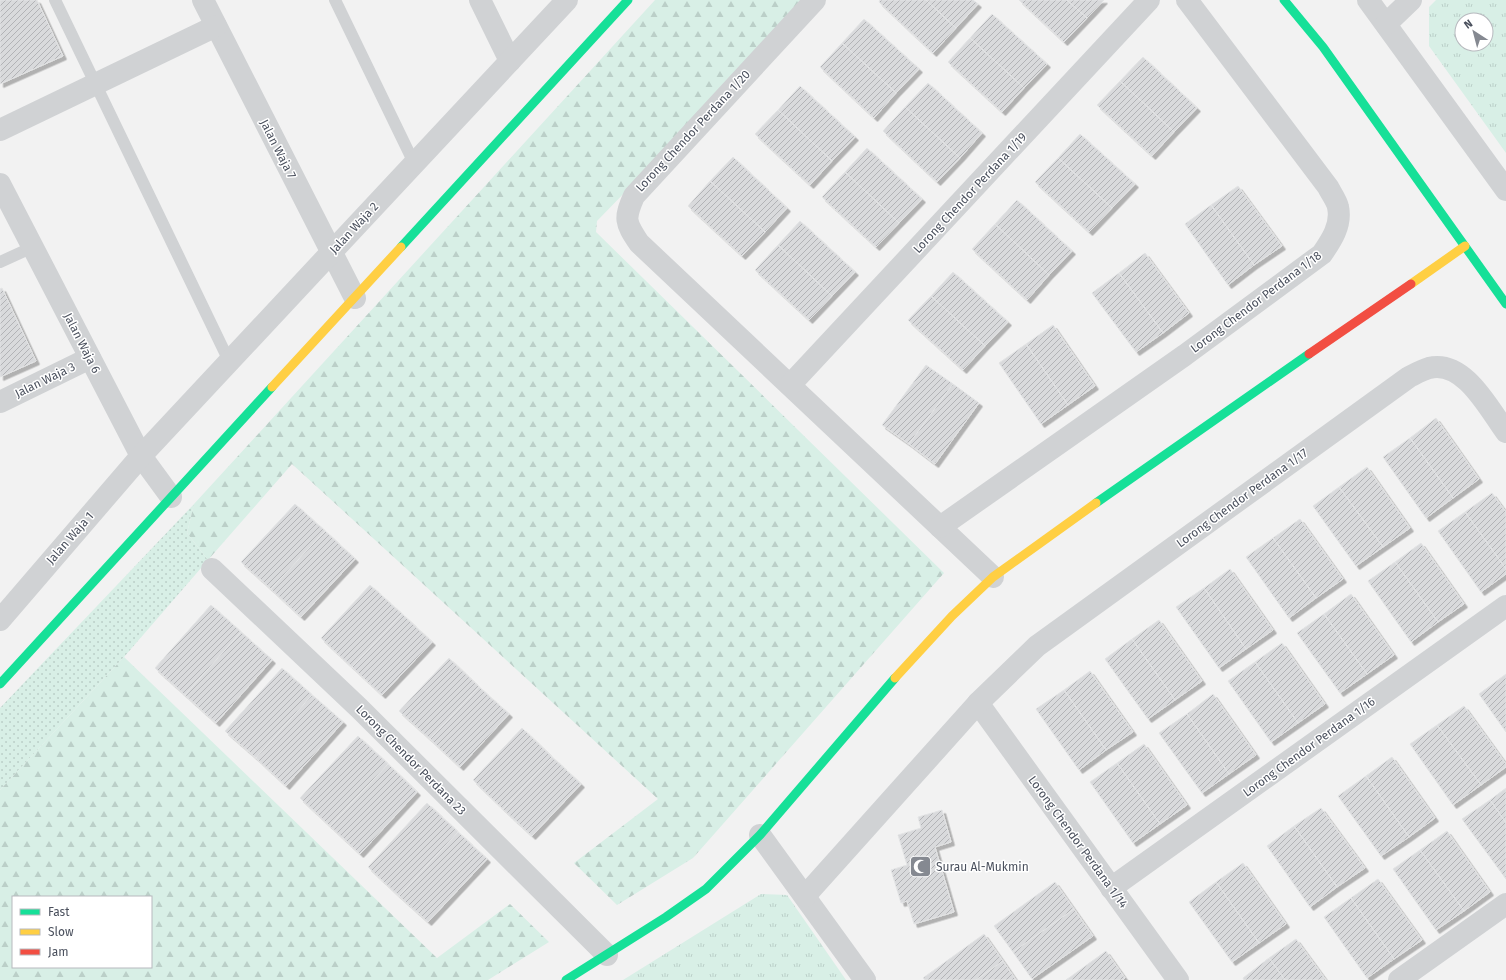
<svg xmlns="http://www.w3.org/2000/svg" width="1506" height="980" viewBox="0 0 1506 980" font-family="'Fira Sans',sans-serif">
<defs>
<pattern id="grass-dots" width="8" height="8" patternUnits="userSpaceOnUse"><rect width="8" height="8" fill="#d8efe6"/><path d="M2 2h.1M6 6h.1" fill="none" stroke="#bbcfc8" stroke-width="1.8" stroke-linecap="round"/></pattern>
<pattern id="forest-firs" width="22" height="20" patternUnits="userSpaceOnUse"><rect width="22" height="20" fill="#d8efe6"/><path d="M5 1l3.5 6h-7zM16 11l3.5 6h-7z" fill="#bbcfc8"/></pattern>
<pattern id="park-tufts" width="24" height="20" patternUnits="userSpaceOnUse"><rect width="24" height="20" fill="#d8efe6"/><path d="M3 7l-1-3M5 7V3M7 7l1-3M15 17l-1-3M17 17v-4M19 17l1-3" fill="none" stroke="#bbcfc8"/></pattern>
<pattern id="building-hatch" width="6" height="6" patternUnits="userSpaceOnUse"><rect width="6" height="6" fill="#d9dadc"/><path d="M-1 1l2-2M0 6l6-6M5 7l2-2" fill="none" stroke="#b2b3b6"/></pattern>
<filter id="shadow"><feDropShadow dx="3.5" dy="3.5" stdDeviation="0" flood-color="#0004"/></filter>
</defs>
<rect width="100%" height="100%" fill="#f2f2f2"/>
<polygon fill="url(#grass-dots)" points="194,504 187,533 208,560 124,657 0,790 0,708"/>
<g fill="url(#forest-firs)" fill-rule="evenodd">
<polygon points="655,0 812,0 597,221 596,232 944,573 693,858 617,905 574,863 658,799 292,464 208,560 187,533 194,504"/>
<path d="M124,657L437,958L510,904L549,942L488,980H0V790ZM13,897H151V967H13Z"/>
</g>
<g fill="url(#park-tufts)" fill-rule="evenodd">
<path d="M1436,0H1506V153L1429,46V7ZM1462,20H1486V44H1462Z"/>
<polygon points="761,894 787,895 846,980 623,980"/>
</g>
<g fill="url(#building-hatch)" stroke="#e3e4e5" filter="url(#shadow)">
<polygon points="0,0 37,0 63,56 0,84"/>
<polygon points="880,0 926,0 956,28 933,53 879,2"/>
<polygon points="926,0 973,0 978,4 956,28"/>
<polygon points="1019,0 1067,0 1087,18 1064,42"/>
<polygon points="1067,0 1104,0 1087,18"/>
<polygon points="992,14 1047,64 1024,88 970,38"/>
<polygon points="864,19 919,69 896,93 842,43"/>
<polygon points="970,38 1024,88 1002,112 948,62"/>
<polygon points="842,43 896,93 874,118 820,67"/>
<polygon points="1143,57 1197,108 1174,132 1120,81"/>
<polygon points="1120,81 1174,132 1152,156 1097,105"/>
<polygon points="928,83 982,133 960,158 905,107"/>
<polygon points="800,86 855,137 832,161 778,110"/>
<polygon points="905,107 960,158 937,182 883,131"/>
<polygon points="778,110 832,161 810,185 755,134"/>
<polygon points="1080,134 1135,184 1112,208 1058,158"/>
<polygon points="867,148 922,199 899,223 845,172"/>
<polygon points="733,157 787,208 765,232 710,181"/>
<polygon points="1058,158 1112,208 1089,232 1035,182"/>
<polygon points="845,172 899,223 876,247 822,197"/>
<polygon points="710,181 765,232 742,256 688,206"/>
<polygon points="1238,186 1282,246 1254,265 1211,205"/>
<polygon points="1017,200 1072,251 1049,275 995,224"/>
<polygon points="1211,205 1254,265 1228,285 1185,224"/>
<polygon points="800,221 855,272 832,296 778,245"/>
<polygon points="995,224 1049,275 1027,300 972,249"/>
<polygon points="778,245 832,296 809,320 755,270"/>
<polygon points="1145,253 1189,313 1163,333 1119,273"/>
<polygon points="953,272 1008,322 985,346 931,296"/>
<polygon points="1119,273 1163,333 1136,352 1092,293"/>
<polygon points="2,288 36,361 0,377 0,289"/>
<polygon points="931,296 985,346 963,370 908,320"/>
<polygon points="1053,325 1095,386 1068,405 1026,344"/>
<polygon points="1026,344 1068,405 1041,424 999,363"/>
<polygon points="926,365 953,384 909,444 882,425"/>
<polygon points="953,384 979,403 935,464 909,444"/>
<polygon points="1436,418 1479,479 1453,498 1410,438"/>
<polygon points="1410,438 1453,498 1426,518 1383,457"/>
<polygon points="1367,467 1410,528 1383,547 1339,487"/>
<polygon points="1339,487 1383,547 1356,566 1313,506"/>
<polygon points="1492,493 1506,512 1506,569 1465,512"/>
<polygon points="295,504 325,531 271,589 241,562"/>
<polygon points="1465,512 1506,569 1506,574 1481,592 1438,531"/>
<polygon points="1300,519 1343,579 1316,598 1273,538"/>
<polygon points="325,531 355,559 301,617 271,589"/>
<polygon points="1273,538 1316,598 1289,618 1246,557"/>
<polygon points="1421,543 1464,604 1438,622 1395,562"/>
<polygon points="1395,562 1438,622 1411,642 1368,581"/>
<polygon points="1230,569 1273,630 1246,649 1204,588"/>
<polygon points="370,585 402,614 352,667 321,638"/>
<polygon points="1204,588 1246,649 1219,668 1176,607"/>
<polygon points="1351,594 1394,655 1367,674 1324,614"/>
<polygon points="211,605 241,632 185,695 155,668"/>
<polygon points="402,614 432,642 382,695 352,667"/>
<polygon points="1324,614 1367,674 1340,693 1297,633"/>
<polygon points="1159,620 1202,681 1175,700 1132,639"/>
<polygon points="241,632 272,660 216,723 185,695"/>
<polygon points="1132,639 1175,700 1148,719 1105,659"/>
<polygon points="1282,643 1325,704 1298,723 1255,662"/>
<polygon points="449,658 479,687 430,739 399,711"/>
<polygon points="1255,662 1298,723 1271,742 1228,681"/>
<polygon points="282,668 312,695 256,758 225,731"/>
<polygon points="1090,671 1133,732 1106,750 1064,690"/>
<polygon points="1506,674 1506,732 1479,694"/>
<polygon points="479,687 509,714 460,767 430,739"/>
<polygon points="1064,690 1106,750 1079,770 1036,709"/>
<polygon points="1213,694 1256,755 1229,774 1187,714"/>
<polygon points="312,695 343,722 286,786 256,758"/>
<polygon points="1464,706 1506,764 1506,767 1481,785 1437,725"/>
<polygon points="1187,714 1229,774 1202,793 1159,733"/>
<polygon points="1437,725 1481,785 1453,805 1410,744"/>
<polygon points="522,728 552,757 503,809 473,780"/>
<polygon points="358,736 388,764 330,826 300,798"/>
<polygon points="1144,744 1187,805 1160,824 1117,763"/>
<polygon points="552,757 581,784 532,836 503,809"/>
<polygon points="1392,757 1435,818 1409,837 1366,776"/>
<polygon points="1117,763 1160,824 1133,843 1090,782"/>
<polygon points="388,764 417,792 360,854 330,826"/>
<polygon points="1366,776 1409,837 1381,856 1338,796"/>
<polygon points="1506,788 1506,823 1490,800"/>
<polygon points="1490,800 1506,823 1506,879 1462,819"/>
<polygon points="427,803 458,832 399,896 368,867"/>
<polygon points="1321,808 1365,868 1337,887 1294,826"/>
<polygon points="942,810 951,842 935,847 954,912 914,924 907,901 901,903 891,870 907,865 898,835 921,828 918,817"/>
<polygon points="1294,826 1337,887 1310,907 1267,846"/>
<polygon points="1447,831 1490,892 1464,911 1420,850"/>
<polygon points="458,832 487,859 428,922 399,896"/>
<polygon points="1420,850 1464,911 1436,930 1393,869"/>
<polygon points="1243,863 1286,924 1259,943 1216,882"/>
<polygon points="1378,879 1422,940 1394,959 1351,898"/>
<polygon points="1055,882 1074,909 1013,952 994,926"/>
<polygon points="1216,882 1259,943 1232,962 1189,902"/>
<polygon points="1351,898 1394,959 1367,978 1324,917"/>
<polygon points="1074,909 1093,936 1032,979 1013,952"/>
<polygon points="984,934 1003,961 976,980 925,980 923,978"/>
<polygon points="1296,939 1326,980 1285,980 1269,958"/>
<polygon points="1106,951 1125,978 1123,980 1066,980"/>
<polygon points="1269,958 1285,980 1244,980 1243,978"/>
<polygon points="1003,961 1016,980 976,980"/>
</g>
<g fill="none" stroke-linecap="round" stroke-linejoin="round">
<g stroke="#d0d2d4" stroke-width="12">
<polyline points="55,0 229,361"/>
<polyline points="335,0 414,163"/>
<polyline points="0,262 33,247"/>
</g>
<g stroke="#d0d2d4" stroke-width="22">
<polyline points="203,0 355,298"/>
<polyline points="480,0 510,61"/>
<path d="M815,0L634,196C624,219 625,222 639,243L993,577"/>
<polyline points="1368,0 1506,190"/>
<polyline points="1386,24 1411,0"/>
<polyline points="0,130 216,26"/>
<polyline points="0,184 141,456 171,497"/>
<polyline points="790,385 1149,0"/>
<polyline points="0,402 90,358"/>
<path d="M940,527L1185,355L1322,254C1331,241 1342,225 1338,207C1337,201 1331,193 1328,187L1187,0"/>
<polyline points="212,569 359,708 607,955"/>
<polyline points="0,620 141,456 567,0"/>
<polyline points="978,703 1178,980"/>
<polyline points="760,835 865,980"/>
<polyline points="1111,888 1506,606"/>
<path d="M805,896L978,703L1037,646L1409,377C1415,374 1422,370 1429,368C1464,359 1489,409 1506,432"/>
<polyline points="1399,980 1506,904"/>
</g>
<g stroke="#16e098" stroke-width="9">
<polyline points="1284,0 1323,47 1506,304"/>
<polyline points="401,247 628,0"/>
<polyline points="1096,503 1309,354"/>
<polyline points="0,684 272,387"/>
<polyline points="566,980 666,917 706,889 760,835 895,678"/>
</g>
<g stroke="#ffcf43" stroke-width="9">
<polyline points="1411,284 1465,246"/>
<polyline points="272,387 401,247"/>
<polyline points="895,678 952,616 993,577 1096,503"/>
</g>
<polyline stroke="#f24e42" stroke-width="9" points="1309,354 1411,284"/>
</g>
<defs>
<symbol id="mosque-square" viewBox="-11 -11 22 22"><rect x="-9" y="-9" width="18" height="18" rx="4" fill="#858991" stroke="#fff"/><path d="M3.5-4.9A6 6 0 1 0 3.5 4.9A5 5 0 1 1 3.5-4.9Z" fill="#fff"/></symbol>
</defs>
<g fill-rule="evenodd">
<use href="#mosque-square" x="908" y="854" width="25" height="25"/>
</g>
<g text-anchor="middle" stroke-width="3" stroke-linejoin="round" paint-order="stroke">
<g font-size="12" fill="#4a505d" stroke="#fff">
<text transform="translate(693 131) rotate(-47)" y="4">Lorong Chendor Perdana 1/20</text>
<text transform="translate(278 149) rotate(63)" y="4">Jalan Waja 7</text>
<text transform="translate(970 193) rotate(-47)" y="4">Lorong Chendor Perdana 1/19</text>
<text transform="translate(354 228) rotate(-47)" y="4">Jalan Waja 2</text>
<text transform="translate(1256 302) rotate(-37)" y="4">Lorong Chendor Perdana 1/18</text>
<text transform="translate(82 343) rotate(63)" y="4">Jalan Waja 6</text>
<text transform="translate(45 380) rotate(-26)" y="4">Jalan Waja 3</text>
<text transform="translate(1242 498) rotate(-36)" y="4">Lorong Chendor Perdana 1/17</text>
<text transform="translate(70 538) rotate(-49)" y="4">Jalan Waja 1</text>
<text transform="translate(1309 747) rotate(-36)" y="4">Lorong Chendor Perdana 1/16</text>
<text transform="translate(411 760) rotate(45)" y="4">Lorong Chendor Perdana 23</text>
<text transform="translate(1078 842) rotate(54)" y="4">Lorong Chendor Perdana 1/14</text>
</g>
<g font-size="12" fill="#4a505d" stroke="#fff" text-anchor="start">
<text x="936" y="871">Surau Al-Mukmin</text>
</g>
</g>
<rect x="12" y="896" width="140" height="72" fill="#ffffff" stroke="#b7b9be"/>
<rect x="20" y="909" width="20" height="6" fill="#16e098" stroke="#b7b9be"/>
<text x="48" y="916" font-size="12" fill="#4a505d">Fast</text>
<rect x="20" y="929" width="20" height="6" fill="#ffcf43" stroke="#b7b9be"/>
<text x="48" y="936" font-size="12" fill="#4a505d">Slow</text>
<rect x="20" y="949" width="20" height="6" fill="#f24e42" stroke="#b7b9be"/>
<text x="48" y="956" font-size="12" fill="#4a505d">Jam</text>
<g transform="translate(1474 32) rotate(324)"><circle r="19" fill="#ffffff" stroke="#b7b9be"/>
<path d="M0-3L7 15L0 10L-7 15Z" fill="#858991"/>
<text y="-6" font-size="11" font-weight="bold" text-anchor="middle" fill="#4a505d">N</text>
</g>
</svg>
